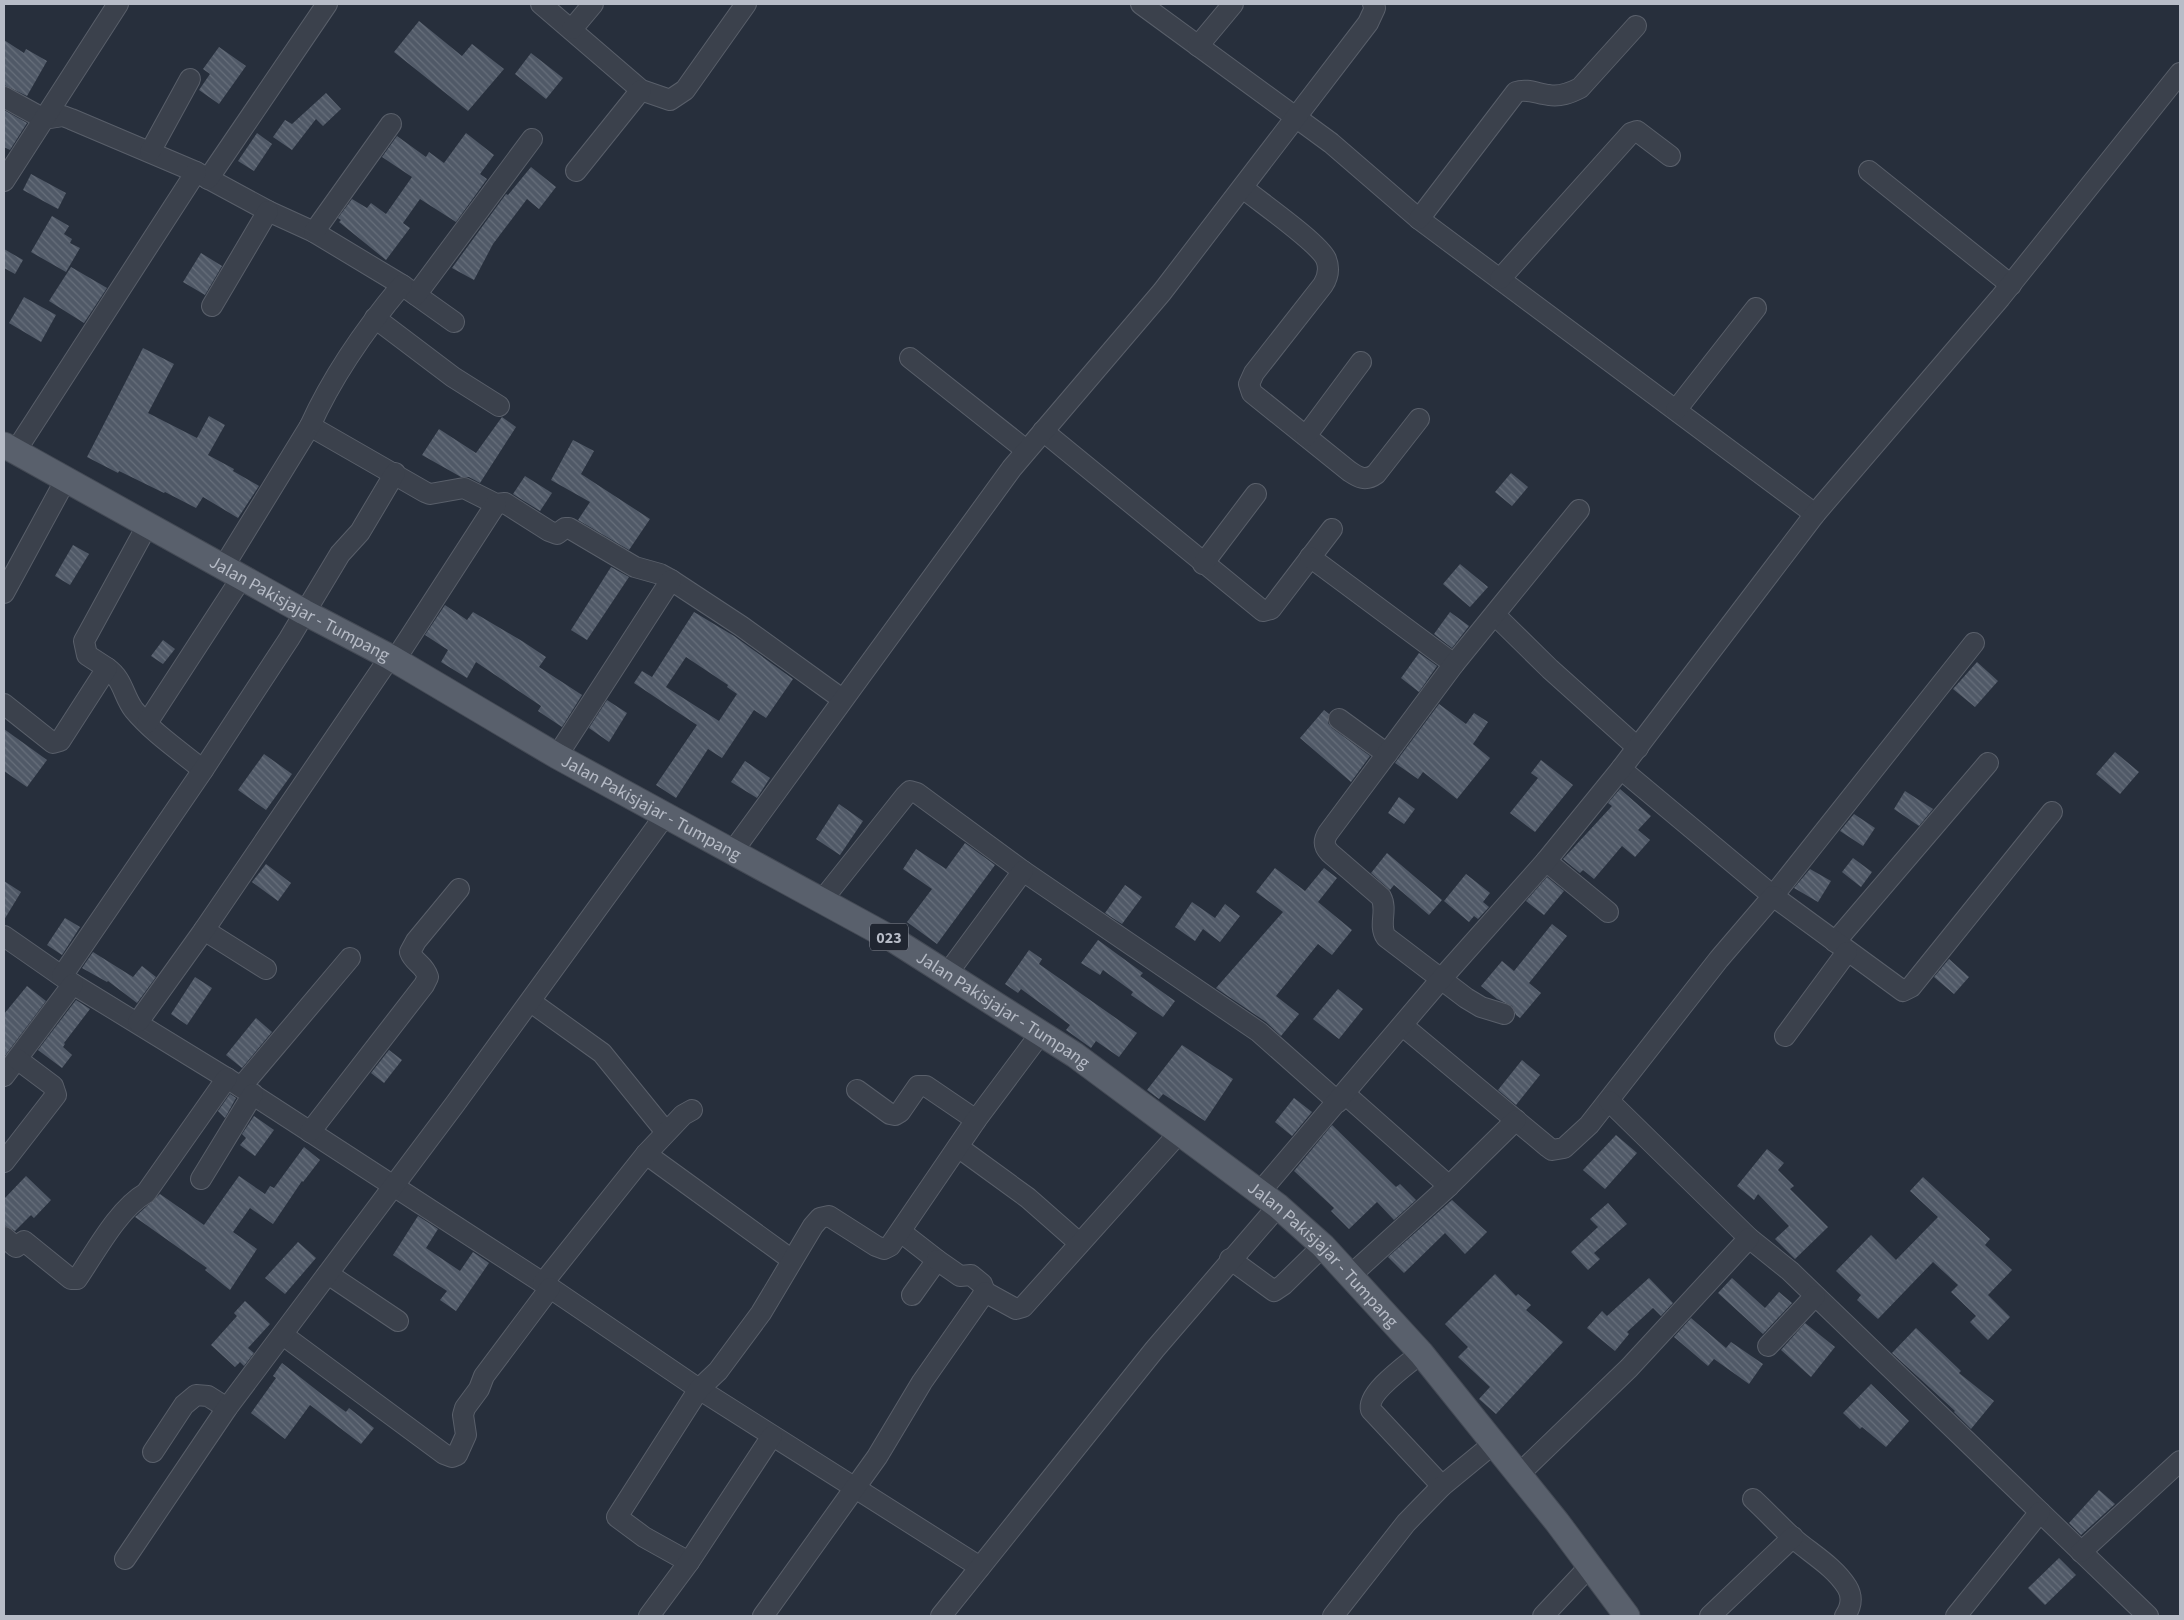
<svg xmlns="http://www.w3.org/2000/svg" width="2184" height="1620" viewBox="0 0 2184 1620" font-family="'Source Sans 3',sans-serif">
<defs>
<pattern id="building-back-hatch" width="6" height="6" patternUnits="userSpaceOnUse" patternTransform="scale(1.25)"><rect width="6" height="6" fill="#505967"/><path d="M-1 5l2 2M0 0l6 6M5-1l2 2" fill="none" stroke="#676f7b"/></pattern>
</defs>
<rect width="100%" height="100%" fill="#272f3c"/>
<g fill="url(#building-back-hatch)" fill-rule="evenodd">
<polygon points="419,21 462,56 472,44 504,69 468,111 394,52"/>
<polygon points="4,40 24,53 26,49 47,61 27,96 4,85"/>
<polygon points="219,47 246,66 219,104 199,90 210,74 203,69"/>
<polygon points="531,53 563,78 546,99 515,74"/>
<polygon points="326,93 341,109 323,126 316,119 292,150 273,137 285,120 292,124"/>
<polygon points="4,110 27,123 10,150 4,147"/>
<polygon points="257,133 272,144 254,171 238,161"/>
<polygon points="466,133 494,155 480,174 487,179 456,222 420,199 403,223 410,228 386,260 339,222 341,220 338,218 352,199 367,208 371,203 386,214 412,177 382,157 397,136 426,157 429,152 444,163"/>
<polygon points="531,167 556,187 539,209 527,199 493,244 474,280 452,268 506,194 508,195"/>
<polygon points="31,174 66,193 58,209 23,190"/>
<polygon points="52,216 69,226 64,234 72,239 70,243 80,248 66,272 31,252"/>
<polygon points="4,249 23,260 15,274 4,268"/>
<polygon points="201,253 222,266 205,295 183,282"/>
<polygon points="71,267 107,288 84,323 49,301"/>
<polygon points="24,297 56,315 41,342 9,323"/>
<polygon points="143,348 174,364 148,413 197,438 209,416 225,425 208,455 234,469 233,471 259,486 238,518 203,497 196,508 165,492 164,493 119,471 118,473 87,457"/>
<polygon points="502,417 516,427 480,483 469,477 461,477 422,455 439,429 476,453"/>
<polygon points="573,440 594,451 581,474 650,519 629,550 578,520 590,502 551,480"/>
<polygon points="1511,473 1528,487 1512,506 1495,492"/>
<polygon points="525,476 552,493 540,511 513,494"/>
<polygon points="73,545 89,554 70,585 55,576"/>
<polygon points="1460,564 1488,587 1470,607 1443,584"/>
<polygon points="611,567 629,577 587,640 571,630"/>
<polygon points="445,605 467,620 473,612 522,641 546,657 539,667 582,695 562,727 538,711 541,706 476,662 467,678 441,662 448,650 425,635"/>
<path d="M694,612L734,636L793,679L766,718L754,710L722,758L708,749L676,798L656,785L697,725L634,683L642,671L652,677ZM686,657L728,685L727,687L737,694L719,721L666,687Z"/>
<polygon points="1450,612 1469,626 1452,648 1434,634"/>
<polygon points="163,640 175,649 163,664 151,656"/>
<polygon points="1419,653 1437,666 1419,692 1401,678"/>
<polygon points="1977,662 1998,681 1975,707 1953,689"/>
<polygon points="607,700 627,713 609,742 589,728"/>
<polygon points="1439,704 1466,724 1474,713 1488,722 1473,744 1490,758 1457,799 1423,772 1418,779 1395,763"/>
<polygon points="1324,710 1329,714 1328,723 1332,728 1370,756 1351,782 1300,738"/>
<polygon points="4,729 47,760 27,787 4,771"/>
<polygon points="2115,752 2139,772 2120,794 2096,774"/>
<polygon points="264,754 292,774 266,810 238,790"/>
<polygon points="1541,760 1573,785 1535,832 1510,813 1538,778 1531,773"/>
<polygon points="745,761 770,778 757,798 731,782"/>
<polygon points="1620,789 1651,816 1638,830 1650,840 1635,857 1622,846 1594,879 1583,870 1580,873 1563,859 1612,806 1608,803"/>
<polygon points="1905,791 1933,809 1919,826 1894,809"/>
<polygon points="1399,797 1415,809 1404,824 1388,813"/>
<polygon points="839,804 863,821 840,855 816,839"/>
<polygon points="1854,814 1875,828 1863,846 1840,831"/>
<polygon points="965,843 995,865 937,944 907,922 932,889 903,869 916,849 946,869"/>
<polygon points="1387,853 1442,900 1429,915 1394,885 1390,890 1371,873"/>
<polygon points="1853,858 1872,872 1861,887 1842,872"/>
<polygon points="266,864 291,883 278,901 252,882"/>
<polygon points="1275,868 1305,891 1324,868 1337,878 1318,902 1352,930 1332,955 1318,944 1276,996 1299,1014 1281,1036 1266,1022 1216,988 1283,912 1256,892"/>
<polygon points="1810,869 1831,881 1818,902 1794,888"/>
<polygon points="1466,874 1490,893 1483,902 1489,907 1478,919 1474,916 1469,922 1444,901"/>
<polygon points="1547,877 1564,891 1544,915 1526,901"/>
<polygon points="4,881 21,892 4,920"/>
<polygon points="1125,885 1142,897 1122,924 1105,913"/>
<polygon points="1192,902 1215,918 1225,904 1240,916 1220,942 1203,929 1195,941 1175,927"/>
<polygon points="65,918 80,927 62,955 47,945"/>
<polygon points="1552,924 1567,936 1529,983 1541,993 1520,1018 1516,1015 1512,1006 1497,999 1481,986 1502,961 1514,971"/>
<polygon points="1098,940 1143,973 1140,976 1175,1001 1163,1017 1131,995 1133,992 1103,970 1100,975 1081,963"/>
<polygon points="1029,950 1042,959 1039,964 1137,1033 1119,1057 1096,1041 1091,1048 1066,1030 1070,1025 1021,989 1018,993 1005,984"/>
<polygon points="93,952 133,977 142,966 156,977 137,1003 108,981 107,982 82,968"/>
<polygon points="1949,959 1969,977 1954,994 1934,977"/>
<polygon points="195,977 212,988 187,1025 171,1014"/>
<polygon points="27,986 46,1001 4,1057 4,1014"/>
<polygon points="1338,989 1363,1009 1339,1039 1313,1019"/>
<polygon points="76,1000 90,1009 64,1043 65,1044 63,1047 72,1055 62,1068 38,1050"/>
<polygon points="256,1018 272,1032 242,1068 226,1055"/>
<polygon points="1182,1045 1233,1079 1205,1121 1163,1094 1159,1099 1147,1090"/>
<polygon points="389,1050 402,1060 384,1083 371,1073"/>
<polygon points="1522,1060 1540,1075 1516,1105 1498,1090"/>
<polygon points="230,1094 236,1098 225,1118 218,1111"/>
<polygon points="1294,1098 1312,1112 1292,1136 1275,1122"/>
<polygon points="254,1116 274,1130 255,1156 240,1145 246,1138 242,1134"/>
<polygon points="1332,1125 1396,1187 1400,1184 1416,1200 1394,1220 1377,1202 1349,1229 1331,1211 1334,1208 1294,1171"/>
<polygon points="1616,1135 1637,1153 1605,1189 1583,1170"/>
<polygon points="304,1147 320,1160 303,1182 302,1181 273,1224 250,1208 233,1232 257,1249 230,1290 205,1270 207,1268 135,1217 160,1194 204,1225 239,1176 265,1194 270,1186 274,1188"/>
<polygon points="1767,1149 1784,1163 1778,1170 1794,1186 1790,1189 1828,1227 1795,1259 1775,1239 1789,1226 1758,1194 1754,1200 1737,1186"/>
<polygon points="26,1176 51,1200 34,1218 31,1215 15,1231 4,1225 4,1199"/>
<polygon points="1923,1177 1990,1239 1985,1245 2012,1270 1988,1295 2010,1317 1988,1340 1970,1322 1976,1316 1951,1292 1958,1285 1933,1262 1878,1319 1857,1300 1861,1295 1836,1271 1871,1235 1896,1260 1938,1217 1910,1191"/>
<polygon points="1452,1200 1487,1232 1465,1254 1445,1233 1404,1273 1388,1257"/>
<polygon points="1608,1203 1627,1224 1594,1253 1600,1259 1588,1270 1571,1252 1598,1227 1590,1219"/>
<polygon points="418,1216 438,1229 426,1248 460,1271 473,1252 489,1263 456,1311 440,1300 447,1291 393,1255"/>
<polygon points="298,1242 316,1258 285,1294 265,1278"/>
<polygon points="1495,1274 1516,1296 1518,1294 1531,1305 1526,1310 1563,1342 1496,1414 1479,1399 1490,1387 1458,1357 1468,1347 1445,1324"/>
<polygon points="1649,1278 1673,1303 1661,1316 1653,1308 1627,1332 1629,1334 1615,1351 1587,1328 1602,1311 1607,1316"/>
<polygon points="1732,1278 1765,1308 1779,1292 1792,1303 1763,1334 1718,1293"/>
<polygon points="245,1301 270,1324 248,1348 254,1353 244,1366 240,1362 235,1367 211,1345 237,1316 234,1313"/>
<polygon points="1691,1318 1726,1348 1731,1342 1763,1364 1749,1384 1714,1359 1708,1366 1674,1337"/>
<polygon points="1805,1323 1835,1347 1811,1377 1781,1350"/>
<polygon points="1916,1328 1961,1371 1959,1373 1994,1401 1971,1429 1954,1412 1955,1411 1892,1353"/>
<polygon points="282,1363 324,1396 346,1412 349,1408 374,1428 361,1444 310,1405 285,1439 251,1413 276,1378 273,1376"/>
<polygon points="1871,1384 1909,1421 1886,1447 1862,1427 1860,1429 1843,1413"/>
<polygon points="2099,1490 2115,1504 2081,1535 2069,1523"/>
<polygon points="2059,1558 2076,1575 2045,1605 2028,1588"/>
</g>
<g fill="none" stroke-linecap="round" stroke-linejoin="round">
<defs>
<g id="minor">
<polyline points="541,4 641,90 670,100 685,90 746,4"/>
<polyline points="1141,4 1331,143 1419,219 1815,514"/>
<polyline points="572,29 593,4"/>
<polyline points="1198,46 1233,4"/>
<polyline points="4,97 44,119 63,116 71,119 196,172 268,211 314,232 402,285 454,322"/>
<polyline points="150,152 190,79"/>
<polyline points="576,171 641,90"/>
<polyline points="1869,171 2011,285"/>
<polyline points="208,179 327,4"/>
<polyline points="4,181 118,4"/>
<path d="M1243,188C1260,202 1319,243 1326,259C1330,269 1328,277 1323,285L1254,373L1249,384L1252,393L1349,471C1358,477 1365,482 1376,474L1419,419"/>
<path d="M1419,219L1516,92C1527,88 1538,94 1549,95C1560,97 1570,93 1580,88L1636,26"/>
<polyline points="314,232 391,124"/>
<polyline points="1500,279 1631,133 1637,131 1670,156"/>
<polyline points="416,295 532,139"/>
<polyline points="212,306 268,211"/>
<polyline points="375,318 453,377 499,406"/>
<polyline points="910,358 1026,450"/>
<polyline points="1676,410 1756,308"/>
<polyline points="310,426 425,492 430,494 464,488 496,504 505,503 549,531 557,534 565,528 569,528 635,567 660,574 671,580 741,626 842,699"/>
<polyline points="1043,431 1263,611 1271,609 1274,605 1332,529"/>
<polyline points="1306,436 1361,362"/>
<polyline points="15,452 196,172"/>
<polyline points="1310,557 1454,664"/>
<polyline points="1203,564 1256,494"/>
<path d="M224,566L310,426C333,375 366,328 402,285"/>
<polyline points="4,593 66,479"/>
<polyline points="1495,615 1550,669 1638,748"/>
<polyline points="395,660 496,504"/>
<path d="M107,668C124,680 123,696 134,710C153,733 180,751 203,770"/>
<polyline points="4,704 53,743 60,741 107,668 87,655 84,641 148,524"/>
<polyline points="1339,719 1387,754"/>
<polyline points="147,723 242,577"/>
<polyline points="557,756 671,580"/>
<polyline points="1621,769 1773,896 1974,643"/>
<polyline points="733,851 1012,468 1162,292 1368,23 1375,8 1373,4"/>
<polyline points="1546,861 1608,912"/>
<polyline points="823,899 905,796 910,791 917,793 1023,871 1259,1032 1338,1102"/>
<polyline points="204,930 266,969"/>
<polyline points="4,936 73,984 241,1087 543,1283 699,1389 980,1567"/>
<polyline points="1835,942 1988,763"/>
<polyline points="947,974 1023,871"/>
<polyline points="62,976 203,770 289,639 340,554 360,532 395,473"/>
<polyline points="531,1002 602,1053 666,1132"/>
<path d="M1504,1014L1481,1007L1466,998L1386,937C1378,925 1388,910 1381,897L1330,853C1324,847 1323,841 1328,833L1454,664L1579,510"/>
<polyline points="138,1022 204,930 390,657"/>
<polyline points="1403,1026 1548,1147 1552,1150 1564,1148 1589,1125 1719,959 1773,896 1903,991 1911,987 2052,812"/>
<polyline points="1785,1036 1847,952"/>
<polyline points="4,1076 73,984"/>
<polyline points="241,1087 350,958"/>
<polyline points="857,1090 890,1114 895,1115 900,1112 918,1086 926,1086 976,1120"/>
<polyline points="1345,1094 1449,1186"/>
<polyline points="1609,1101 1749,1238 1790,1271 2148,1616"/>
<path d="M310,1132L424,985L428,977C424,964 414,963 410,952L416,941L459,889"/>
<polyline points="958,1147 1028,1198 1078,1242"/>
<polyline points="646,1154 792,1260"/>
<polyline points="4,1162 56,1095 53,1086 17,1059"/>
<polyline points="201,1179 253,1094"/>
<polyline points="1260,1192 1442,978 1546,861 1621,769 1815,514 2000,298 2180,73"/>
<polyline points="901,1232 937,1260 912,1295"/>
<path d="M4,1237L16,1247L24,1241L71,1279H77C95,1253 118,1209 146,1193L227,1078"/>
<polyline points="1230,1259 1274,1291 1283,1285 1323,1246"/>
<polyline points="937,1260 960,1276 971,1275 982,1284 985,1292"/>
<polyline points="328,1274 398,1321"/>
<polyline points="1351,1275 1449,1186 1516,1120"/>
<polyline points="543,1283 646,1154 683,1115 692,1110"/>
<polyline points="283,1335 444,1454 452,1457 457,1455 466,1435 463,1415 465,1408 479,1389 484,1376 550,1288"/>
<polyline points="1768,1346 1815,1296"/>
<path d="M1421,1353C1408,1364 1366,1393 1371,1410L1442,1486"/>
<polyline points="153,1452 184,1405 196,1395 208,1396 227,1408"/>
<polyline points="1518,1475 1629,1368 1749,1238"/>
<path d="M1753,1499C1766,1511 1779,1525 1792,1537C1810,1553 1834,1566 1847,1587C1853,1597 1851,1607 1845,1616"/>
<polyline points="2081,1552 2180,1461"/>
<polyline points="125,1559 227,1408 455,1104 666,814"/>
<polyline points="689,1562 644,1537 617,1517 699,1389 718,1371 761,1313 813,1226 820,1218 829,1216 876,1246 884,1249 890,1246 976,1120 1041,1033"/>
<polyline points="649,1616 689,1562 772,1436"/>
<polyline points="763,1616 877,1457 922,1382 985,1292 1016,1309 1023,1307 1180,1132"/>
<polyline points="941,1616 1155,1349 1278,1206"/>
<polyline points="1333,1616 1406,1523 1442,1486 1493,1444"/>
<polyline points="1543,1616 1589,1567"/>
<polyline points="1710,1616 1793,1537"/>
<polyline points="1956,1616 2040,1512"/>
</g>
<g id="major">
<path id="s1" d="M4,445L304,612L390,657L557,756L894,940L1075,1055L1278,1206L1323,1246L1421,1353L1557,1522L1627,1616"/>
</g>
</defs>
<use href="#minor" stroke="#595f6a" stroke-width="22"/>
<use href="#major" stroke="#444a55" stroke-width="27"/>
<use href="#minor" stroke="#3b414c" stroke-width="20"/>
<use href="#major" stroke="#59606c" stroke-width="25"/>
</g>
<g text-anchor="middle" stroke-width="4.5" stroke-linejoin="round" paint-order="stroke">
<rect fill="#202631" stroke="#8a8f9a" stroke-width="1" x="870" y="923.5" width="38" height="27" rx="4"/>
<g font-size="16" font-weight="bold" fill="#b7bcc7">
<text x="889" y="943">023</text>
</g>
<g font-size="18" fill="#b7bcc7" stroke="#202631">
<text dy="6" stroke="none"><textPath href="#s1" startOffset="338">Jalan Pakisjajar - Tumpang</textPath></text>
<text dy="6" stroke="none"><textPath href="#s1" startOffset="742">Jalan Pakisjajar - Tumpang</textPath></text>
<text dy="6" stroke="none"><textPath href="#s1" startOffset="1148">Jalan Pakisjajar - Tumpang</textPath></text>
<text dy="6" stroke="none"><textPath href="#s1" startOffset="1552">Jalan Pakisjajar - Tumpang</textPath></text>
</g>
</g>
<rect width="2184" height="1620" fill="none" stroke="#b7bcc7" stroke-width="10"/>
</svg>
